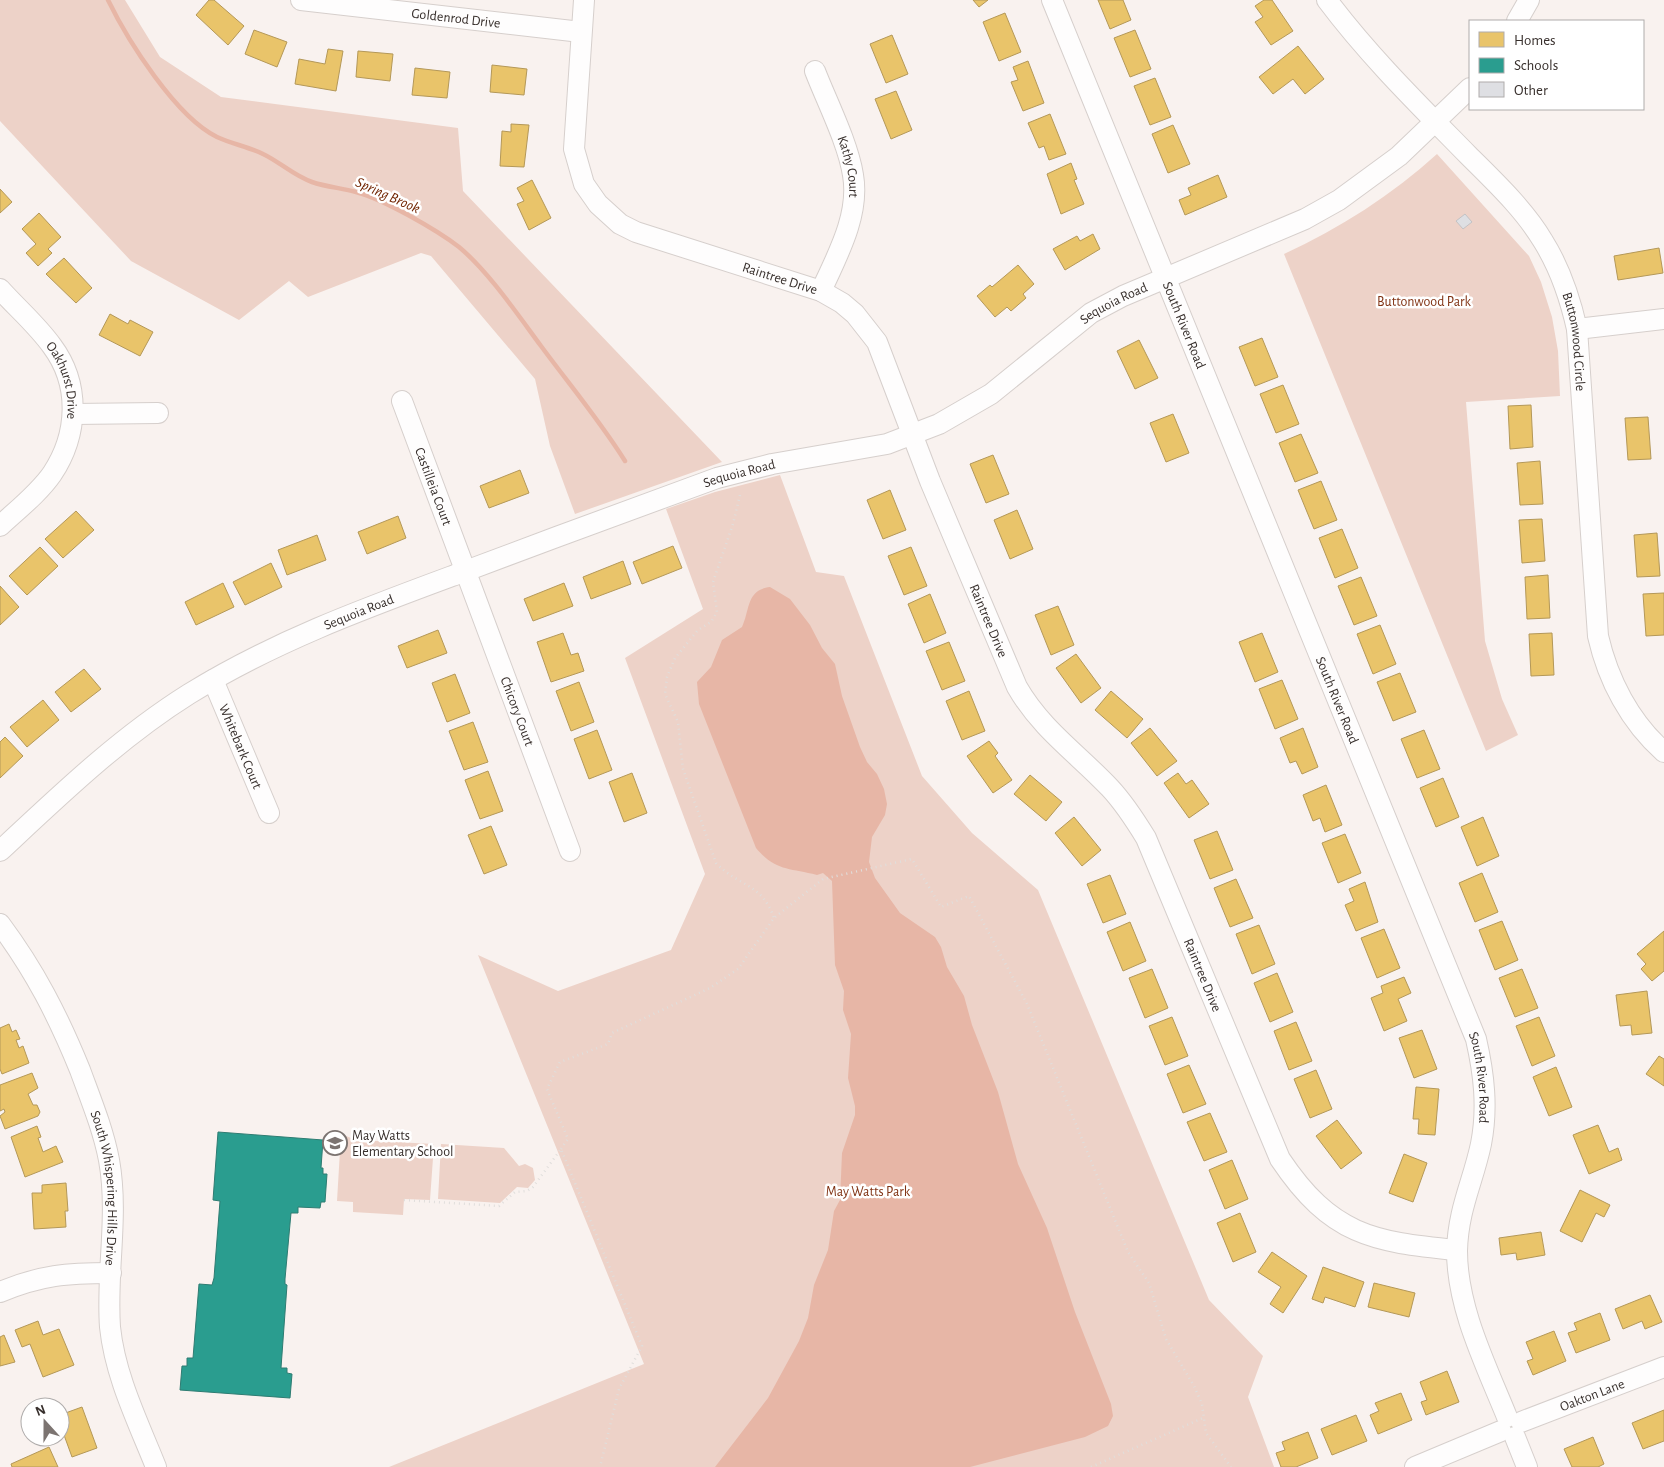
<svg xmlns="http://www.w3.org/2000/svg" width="1664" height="1467" viewBox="0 0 1664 1467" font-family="'Alegreya Sans',sans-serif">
<rect width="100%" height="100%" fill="#f9f2ef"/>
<g fill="#edd2c8">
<polygon points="0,0 125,0 160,57 221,97 458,128 463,191 722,462 575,514 550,446 535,379 431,256 421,253 308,297 289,281 239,320 131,261 0,121"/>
<path d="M1437,154L1529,256L1541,282L1552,317L1558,351L1560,396L1466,402L1485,641L1502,699L1518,735L1486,751L1284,254C1340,228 1392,195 1437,154Z"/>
<polygon points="780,475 816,572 844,576 922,776 972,833 1038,890 1209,1300 1263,1356 1248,1397 1274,1467 389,1467 644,1364 478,955 558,991 671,950 705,874 625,658 703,609 666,509 715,492"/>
<polygon points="341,1134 356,1140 434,1144 430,1200 404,1199 403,1215 353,1212 353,1202 337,1201"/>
<polygon points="441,1144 504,1148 519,1166 525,1164 533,1168 535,1180 528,1188 517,1187 500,1203 438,1199"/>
</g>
<path fill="#e7b6a6" d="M770,587L790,599L810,625L822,648L835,664L842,696L860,747L867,762L877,774L884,789L887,804L885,815L872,837L869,862L875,878L900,913L935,937L941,947L947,967L964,996L972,1025L998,1092L1018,1164L1047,1228L1075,1312L1111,1404L1113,1416L1108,1426L1085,1437L970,1467H715L768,1398L799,1341L808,1318L814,1285L828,1250L834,1211L840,1200L842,1153L855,1115V1106L848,1078L851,1034L843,1010L844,991L835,965L832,881L823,873L817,875C789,868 775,871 756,848L699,704L697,682L711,667L722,640L742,627C750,610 746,590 770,587Z"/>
<g fill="#e9c46a" stroke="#b49858">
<polygon points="209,0 214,0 244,26 228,45 196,15"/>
<polygon points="973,0 988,0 979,7"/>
<polygon points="1098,0 1123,0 1131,20 1110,29"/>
<polygon points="1264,0 1272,0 1293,31 1271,45 1255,22 1263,17 1255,6"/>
<polygon points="1005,13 1021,52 999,61 983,22"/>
<polygon points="254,30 287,42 277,67 245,54"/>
<polygon points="1135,30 1151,69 1130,77 1114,38"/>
<polygon points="892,35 908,74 886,83 870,44"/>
<polygon points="1298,46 1324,79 1305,94 1293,79 1273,94 1259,77"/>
<polygon points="328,49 343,51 336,91 295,84 299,59 325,64"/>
<polygon points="358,51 393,54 390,81 356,77"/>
<polygon points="1028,61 1044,103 1023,111 1011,82 1018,80 1013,67"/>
<polygon points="492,65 527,69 524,95 490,92"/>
<polygon points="415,68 450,72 447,98 412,95"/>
<polygon points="1155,78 1171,117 1150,125 1134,86"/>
<polygon points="896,91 912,130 891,139 875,99"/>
<polygon points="1050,114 1066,154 1049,160 1044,146 1039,148 1028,123"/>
<polygon points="511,124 529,125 524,167 500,166 502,131 511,132"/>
<polygon points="1173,125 1190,164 1168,173 1152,134"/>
<polygon points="1071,163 1077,179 1074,180 1084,204 1061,214 1047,174"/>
<polygon points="1218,175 1227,197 1185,215 1179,200 1191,195 1188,188"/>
<polygon points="532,180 551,218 529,230 517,204 524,201 517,188"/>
<polygon points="0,189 12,202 0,213"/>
<polygon points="39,213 61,237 48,249 52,253 38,266 26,253 36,244 22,229"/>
<polygon points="1093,234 1100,249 1065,270 1053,249 1077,236 1080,241"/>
<polygon points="1659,248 1663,273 1618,280 1614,256"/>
<polygon points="64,258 92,288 76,303 46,274"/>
<polygon points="1018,265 1034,284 1023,294 1026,298 1011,311 1007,307 995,317 977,296 990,285 992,287"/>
<polygon points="110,314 128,324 130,320 153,332 140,356 99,335"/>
<polygon points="1262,338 1278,377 1255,386 1239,347"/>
<polygon points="1139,340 1158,378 1135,389 1117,351"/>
<polygon points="1283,385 1299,424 1276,433 1260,394"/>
<polygon points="1531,405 1533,447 1510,449 1508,406"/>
<polygon points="1173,414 1189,453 1166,462 1150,423"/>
<polygon points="1648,417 1651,459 1628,460 1625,418"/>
<polygon points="1301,434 1318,473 1295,482 1279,443"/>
<polygon points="993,455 1009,494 986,503 970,464"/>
<polygon points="1540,461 1543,504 1520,505 1517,463"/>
<polygon points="520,470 529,493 489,508 480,486"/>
<polygon points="1321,481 1337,520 1314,529 1298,490"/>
<polygon points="890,490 906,530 883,539 867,500"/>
<polygon points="1017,510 1033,549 1010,559 994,520"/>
<polygon points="76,511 94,530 63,558 45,539"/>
<polygon points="398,516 406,538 367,554 358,532"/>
<polygon points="1542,519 1545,561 1522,563 1519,520"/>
<polygon points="1342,529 1358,568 1335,578 1319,538"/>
<polygon points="1657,533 1660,576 1637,577 1634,535"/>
<polygon points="317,535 326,560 287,575 278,550"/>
<polygon points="673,546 682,568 642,584 633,562"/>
<polygon points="40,547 58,566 27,595 9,576"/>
<polygon points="911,547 927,586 904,595 888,556"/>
<polygon points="623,561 631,584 591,599 583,577"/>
<polygon points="271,563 282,587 245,605 233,582"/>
<polygon points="1548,575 1550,618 1527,619 1525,577"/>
<polygon points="1361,577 1377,616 1354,625 1338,586"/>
<polygon points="223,583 234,607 196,625 185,602"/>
<polygon points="564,583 573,606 533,621 524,599"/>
<polygon points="0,586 19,607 0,625"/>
<polygon points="1664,593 1664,635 1646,636 1643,594"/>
<polygon points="930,594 946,633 924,643 908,604"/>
<polygon points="1058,606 1074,645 1051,655 1035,615"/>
<polygon points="1380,625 1396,664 1373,674 1357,634"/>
<polygon points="438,630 447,653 407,668 398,646"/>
<polygon points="563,633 571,655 578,653 584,671 551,682 537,642"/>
<polygon points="1262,633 1278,672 1255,682 1239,642"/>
<polygon points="1552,633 1554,675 1531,676 1529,634"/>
<polygon points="949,642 965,681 942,690 926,651"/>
<polygon points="1076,654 1101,688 1081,703 1056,668"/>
<polygon points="84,669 101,689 71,712 55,692"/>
<polygon points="1400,673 1416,712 1393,721 1377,682"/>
<polygon points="455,674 470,713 447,722 432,683"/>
<polygon points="1282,680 1298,719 1275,729 1259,689"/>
<polygon points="579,682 594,722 571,731 556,691"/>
<polygon points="969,691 985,731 962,740 946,701"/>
<polygon points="1111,691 1143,719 1127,738 1095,710"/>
<polygon points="43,700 59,720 27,747 10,727"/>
<polygon points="473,722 488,762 464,770 449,731"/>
<polygon points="1150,728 1177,761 1157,776 1131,743"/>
<polygon points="1303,728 1318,767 1302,774 1296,761 1290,763 1280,738"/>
<polygon points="597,730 612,770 589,779 574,739"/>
<polygon points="1424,730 1440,769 1417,778 1401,739"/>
<polygon points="5,737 23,756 0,778 0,742"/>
<polygon points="989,741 998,753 995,756 1012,780 993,793 967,756"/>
<polygon points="488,771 503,811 480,819 465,780"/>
<polygon points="632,773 647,813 624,822 609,782"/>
<polygon points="1178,773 1186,784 1192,780 1209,804 1189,818 1164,783"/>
<polygon points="1030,775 1062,802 1046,821 1014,794"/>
<polygon points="1443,778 1459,817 1436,827 1420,788"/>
<polygon points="1326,785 1342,825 1325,832 1320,818 1313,821 1303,795"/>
<polygon points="1074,817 1101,850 1082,866 1055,833"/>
<polygon points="1483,817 1499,856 1477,866 1461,827"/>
<polygon points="491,826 507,865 484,874 468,835"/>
<polygon points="1217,831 1233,870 1210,879 1194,840"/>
<polygon points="1345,834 1361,873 1338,883 1322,843"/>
<polygon points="1482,873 1498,912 1475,922 1459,883"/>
<polygon points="1110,875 1126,914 1103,923 1087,884"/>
<polygon points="1236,879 1253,918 1230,927 1214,888"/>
<polygon points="1365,882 1378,922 1356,931 1345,905 1354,901 1349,889"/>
<polygon points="1502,921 1518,960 1495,970 1479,930"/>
<polygon points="1130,922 1146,961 1123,971 1107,932"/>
<polygon points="1259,925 1275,964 1252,974 1236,934"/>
<polygon points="1384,929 1400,968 1377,978 1361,938"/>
<polygon points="1664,931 1664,971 1652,981 1641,969 1646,964 1637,954"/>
<polygon points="1152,969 1168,1008 1145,1018 1129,978"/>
<polygon points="1522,969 1538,1008 1515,1017 1499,978"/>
<polygon points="1277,973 1293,1012 1270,1022 1254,983"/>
<polygon points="1404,977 1411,993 1398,999 1407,1021 1384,1031 1371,998 1383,993 1381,986"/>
<polygon points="1647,991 1652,1033 1632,1035 1631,1025 1620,1026 1616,995"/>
<polygon points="1172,1017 1188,1056 1165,1065 1149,1026"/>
<polygon points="1539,1017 1555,1056 1532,1066 1516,1026"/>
<polygon points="1296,1022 1312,1061 1289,1070 1274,1031"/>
<polygon points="9,1024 12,1032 16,1030 20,1039 16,1040 19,1048 23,1046 29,1063 2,1074 0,1069 0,1028"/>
<polygon points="1422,1030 1437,1069 1414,1078 1399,1038"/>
<polygon points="1659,1056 1664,1059 1664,1086 1646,1074"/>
<polygon points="1189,1065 1206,1104 1183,1113 1167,1074"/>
<polygon points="1556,1067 1572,1107 1549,1116 1533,1077"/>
<polygon points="1316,1070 1332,1109 1310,1118 1294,1079"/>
<polygon points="32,1073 38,1088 28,1094 33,1105 37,1105 40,1112 38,1116 5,1129 0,1116 5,1112 4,1109 0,1111 0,1085"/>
<polygon points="1416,1087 1439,1089 1435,1135 1418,1134 1419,1119 1413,1119"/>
<polygon points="1210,1113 1227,1152 1204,1161 1187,1122"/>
<polygon points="1337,1120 1362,1153 1341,1169 1316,1136"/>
<polygon points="1598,1125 1609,1152 1618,1148 1622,1160 1589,1174 1573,1135"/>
<polygon points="37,1126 41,1137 38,1138 43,1152 56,1146 63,1162 25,1177 11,1137"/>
<polygon points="1404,1154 1427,1163 1413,1202 1389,1193"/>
<polygon points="1232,1160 1248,1199 1225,1209 1209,1170"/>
<polygon points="66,1183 68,1211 65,1211 66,1227 34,1229 32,1193 42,1193 42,1185"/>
<polygon points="1580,1190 1610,1205 1604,1217 1596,1213 1582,1242 1560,1231"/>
<polygon points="1240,1213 1256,1252 1233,1262 1217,1223"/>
<polygon points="1541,1232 1545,1255 1517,1260 1516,1253 1501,1255 1499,1238"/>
<polygon points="1272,1252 1307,1276 1283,1313 1270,1304 1281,1287 1258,1272"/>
<polygon points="1323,1267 1364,1282 1355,1307 1325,1297 1323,1303 1312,1299"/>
<polygon points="1374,1283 1415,1293 1409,1317 1368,1307"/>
<polygon points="1650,1295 1662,1322 1645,1329 1642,1321 1623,1329 1615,1309"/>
<polygon points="1600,1313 1610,1340 1576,1353 1568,1333 1577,1330 1574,1323"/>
<polygon points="38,1321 43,1335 59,1329 74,1365 43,1377 30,1344 22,1347 15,1330"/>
<polygon points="1554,1331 1566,1361 1533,1375 1527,1361 1533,1359 1526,1342"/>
<polygon points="4,1335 15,1362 0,1366 0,1337"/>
<polygon points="1447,1371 1459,1402 1426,1415 1421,1402 1427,1400 1420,1382"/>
<polygon points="1401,1393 1412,1420 1378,1434 1370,1415 1379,1411 1375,1403"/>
<polygon points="82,1407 97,1448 72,1457 60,1424 60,1415"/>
<polygon points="1664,1410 1664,1441 1643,1449 1632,1423"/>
<polygon points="1356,1415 1367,1441 1332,1455 1321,1429"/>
<polygon points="1308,1432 1318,1458 1296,1467 1281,1467 1276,1453 1285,1450 1282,1442"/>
<polygon points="1593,1437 1604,1464 1598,1467 1572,1467 1564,1449"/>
<polygon points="49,1447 58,1467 12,1467 11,1464"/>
</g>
<polygon fill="#2a9d8f" stroke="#2e7c72" points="218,1132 323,1140 321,1168 323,1168 323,1174 327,1174 325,1202 321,1202 320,1208 298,1207 298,1213 291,1213 285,1279 285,1284 287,1285 281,1368 287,1368 287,1373 292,1374 290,1398 180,1390 182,1366 187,1366 187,1358 193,1358 199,1284 212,1285 214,1278 220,1201 213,1200"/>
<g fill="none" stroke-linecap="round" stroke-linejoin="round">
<path stroke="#e7b6a6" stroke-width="4.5" d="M108,0C128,41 176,117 217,137C232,144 249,147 263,154C280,162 294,176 312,182C326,187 342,188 356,192C383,199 437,230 459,247C488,271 518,315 541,346C569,384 600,421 625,461"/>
</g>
<polygon fill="#dedfe3" stroke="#c3c2c4" points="1465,214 1472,222 1463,229 1456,221"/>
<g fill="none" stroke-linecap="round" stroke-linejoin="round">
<defs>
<g id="minor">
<path id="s1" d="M301,0L581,32"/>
<path id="s2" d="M584,0L574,149L584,184L598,204L620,224L636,232L821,291L842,303L855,314L877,342L930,481L1017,687C1041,729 1078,754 1110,788C1124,803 1135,820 1146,838L1280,1159C1331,1235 1372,1242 1457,1250"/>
<path id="s3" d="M1052,0L1476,1039C1484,1074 1488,1108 1481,1144C1473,1182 1458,1209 1457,1251C1457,1308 1486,1365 1507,1417"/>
<path id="s4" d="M1327,0C1369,56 1419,105 1468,155C1494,181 1524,209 1543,241C1560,268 1570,298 1577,329L1598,636C1608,680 1630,722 1664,752"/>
<polyline points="1517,21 1529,0"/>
<path id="s5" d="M815,71C827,102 848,143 853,175C860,215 837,256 821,291"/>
<path id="s6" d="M0,289C17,308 37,325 52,346C81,385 78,435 52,474C38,494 17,510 0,526"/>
<polyline points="1577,329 1664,319"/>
<path id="s7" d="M402,401L570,851"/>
<polyline points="74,414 158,413"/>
<path id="s8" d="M213,680L269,813"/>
<path id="s9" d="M0,851C60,795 119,738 189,694C273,642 363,609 455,575C542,542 630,510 717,478L772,464L887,444L939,424L991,394L1091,313L1123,296L1305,219L1339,200L1399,156L1470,88"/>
<path id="s10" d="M0,924C35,971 58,1016 80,1070C91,1100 103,1129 109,1160C119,1216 106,1271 110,1327C115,1376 138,1422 156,1467"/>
<path d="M0,1292C41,1275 67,1273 111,1273"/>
<path id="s11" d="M1521,1422L1664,1367"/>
<polyline points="1515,1437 1527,1467"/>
<polyline points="1415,1467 1501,1431"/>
</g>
</defs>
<use href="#minor" stroke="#d6cfcc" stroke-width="22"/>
<g stroke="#e0dedc" stroke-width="2.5" stroke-dasharray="1 4" stroke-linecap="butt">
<path d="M740,495L733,524L713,582L717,612L711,622L698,630L675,658L667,677L665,694L678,722L683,769L716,863C739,887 762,883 774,918"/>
<polyline points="561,1149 568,1139 547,1089 560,1062 608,1044 612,1033 710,988 738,969 774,918 823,879 912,859 941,907 969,896 1027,1004 1128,1252 1149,1283 1166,1339 1194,1386 1202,1404 1206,1433 1231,1467"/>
<polyline points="404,1200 499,1206 515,1192 527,1191 533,1187 561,1149 642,1346 619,1389 600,1467"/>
<polyline points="1091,1467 1203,1418"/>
</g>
<use href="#minor" stroke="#fefdfd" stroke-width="20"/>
</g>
<defs>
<symbol id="school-ring" viewBox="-11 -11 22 22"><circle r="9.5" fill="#fff" stroke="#7c7471" stroke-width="1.5"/><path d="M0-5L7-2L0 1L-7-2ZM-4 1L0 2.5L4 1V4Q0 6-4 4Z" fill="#7c7471"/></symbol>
</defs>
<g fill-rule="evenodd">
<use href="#school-ring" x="321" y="1129" width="28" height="28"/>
</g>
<g text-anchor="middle" stroke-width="5" stroke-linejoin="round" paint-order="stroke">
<g font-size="14" fill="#38302d" stroke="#fff">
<text dy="5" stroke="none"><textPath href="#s1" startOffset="156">Goldenrod Drive</textPath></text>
<text dy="5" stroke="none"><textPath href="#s5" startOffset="102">Kathy Court</textPath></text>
<text dy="5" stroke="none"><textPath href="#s2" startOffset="409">Raintree Drive</textPath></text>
<text dy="5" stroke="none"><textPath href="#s9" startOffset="1260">Sequoia Road</textPath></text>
<text dy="5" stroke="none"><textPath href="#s3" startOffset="351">South River Road</textPath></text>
<text dy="5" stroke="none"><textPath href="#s4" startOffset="431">Buttonwood Circle</textPath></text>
<text dy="5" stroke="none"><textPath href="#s6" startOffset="114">Oakhurst Drive</textPath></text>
<text dy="5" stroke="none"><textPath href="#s9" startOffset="840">Sequoia Road</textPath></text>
<text dy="5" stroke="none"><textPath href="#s7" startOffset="91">Castilleia Court</textPath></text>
<text dy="5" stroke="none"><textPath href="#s9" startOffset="435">Sequoia Road</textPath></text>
<text dy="5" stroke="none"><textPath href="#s2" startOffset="829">Raintree Drive</textPath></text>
<text dy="5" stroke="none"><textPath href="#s3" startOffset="756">South River Road</textPath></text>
<text dy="5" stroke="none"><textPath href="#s7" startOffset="331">Chicory Court</textPath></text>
<text dy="5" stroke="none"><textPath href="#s8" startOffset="72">Whitebark Court</textPath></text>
<text dy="5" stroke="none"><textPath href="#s2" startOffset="1249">Raintree Drive</textPath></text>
<text dy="5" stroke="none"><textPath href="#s3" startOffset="1161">South River Road</textPath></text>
<text dy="5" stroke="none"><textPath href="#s10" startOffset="289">South Whispering Hills Drive</textPath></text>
<text dy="5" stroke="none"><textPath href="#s11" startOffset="76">Oakton Lane</textPath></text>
</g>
<g font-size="14" fill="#813314" stroke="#fff">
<text x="1424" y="306">Buttonwood Park</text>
<text x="868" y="1196">May Watts Park</text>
</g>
<g font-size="14" fill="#38302d" stroke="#fff" text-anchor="start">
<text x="352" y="1140">May Watts<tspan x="352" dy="16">Elementary School</tspan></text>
</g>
<g font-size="15" font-style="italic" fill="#712401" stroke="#fff">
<text transform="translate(388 195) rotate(24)" y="5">Spring Brook</text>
</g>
</g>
<rect x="1469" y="20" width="175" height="90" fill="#ffffff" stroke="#afacab"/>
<rect x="1479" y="32" width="25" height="15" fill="#e9c46a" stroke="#afacab"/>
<text x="1514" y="45" font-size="15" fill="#38302d">Homes</text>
<rect x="1479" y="58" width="25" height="15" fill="#2a9d8f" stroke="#afacab"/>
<text x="1514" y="70" font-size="15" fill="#38302d">Schools</text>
<rect x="1479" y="82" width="25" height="15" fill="#dedfe3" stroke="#afacab"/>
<text x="1514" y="95" font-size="15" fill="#38302d">Other</text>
<g transform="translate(45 1422) rotate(339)"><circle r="24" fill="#ffffff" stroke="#afacab"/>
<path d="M0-4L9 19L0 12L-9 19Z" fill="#7c7471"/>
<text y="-8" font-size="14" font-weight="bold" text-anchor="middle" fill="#38302d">N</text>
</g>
</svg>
